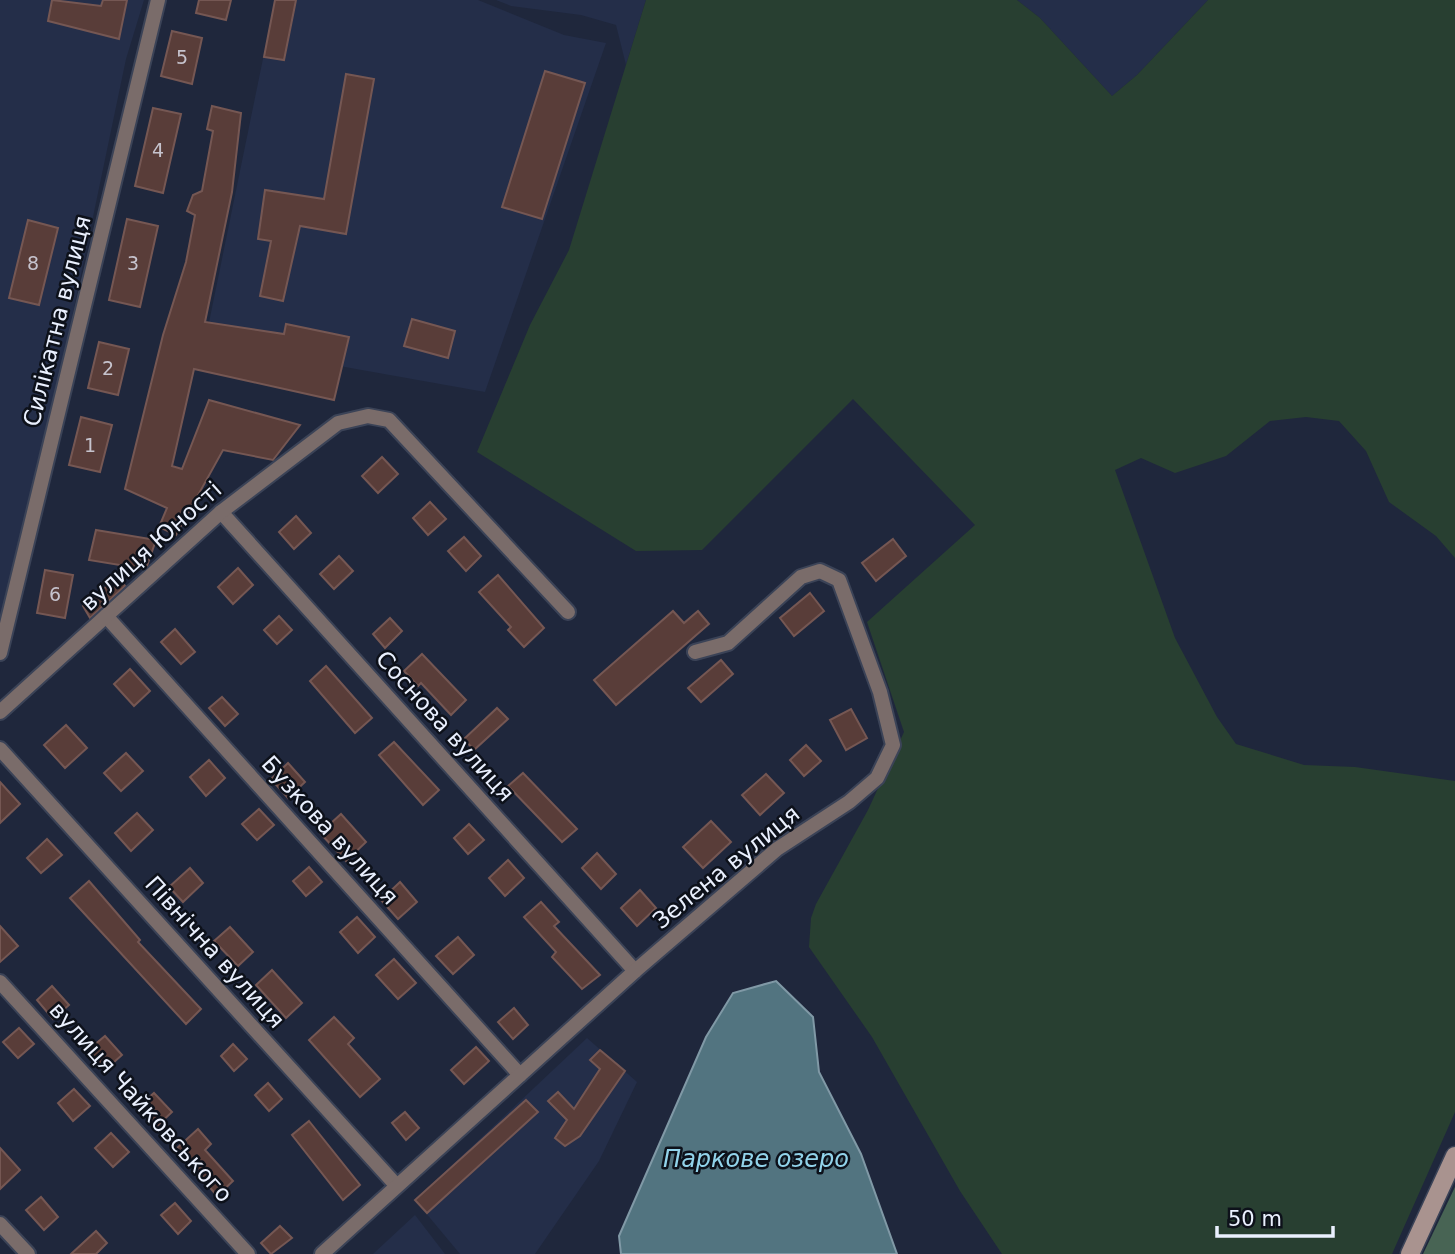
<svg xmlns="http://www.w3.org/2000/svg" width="1455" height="1254" viewBox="0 0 1455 1254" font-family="'DejaVu Sans',sans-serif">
<rect width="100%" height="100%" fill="#1f273c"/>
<g fill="#242e49">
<polygon points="0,0 144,0 126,59 56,394 0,622"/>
<polygon points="275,0 478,0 564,35 606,43 485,392 205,342"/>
<polygon points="496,0 646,0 626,65 616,25 581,15 511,6"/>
<polygon points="1017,0 1208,0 1137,75 1112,96 1040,18"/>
<polygon points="587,1038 637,1082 599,1161 535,1254 460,1254 415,1200"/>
<polygon points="415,1215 445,1254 373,1254"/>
</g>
<polygon fill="#283f31" points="646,0 1017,0 1040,18 1112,96 1137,75 1208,0 1455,0 1455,558 1436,536 1389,502 1366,451 1339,421 1306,417 1270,421 1226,456 1175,473 1141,458 1115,470 1175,638 1217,717 1236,744 1304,765 1355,767 1455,781 1455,1112 1392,1254 1002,1254 960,1191 872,1037 809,947 811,918 816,904 868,810 904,732 867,622 975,525 853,399 702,550 636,551 477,452 530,325 569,250"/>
<polygon fill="#486454" points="1455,1187 1455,1254 1423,1254"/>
<polygon fill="#527480" stroke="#8099a6" stroke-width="2" points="776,981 813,1017 819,1072 861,1154 897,1254 621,1254 619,1236 706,1037 733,993"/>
<g fill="#593d39" stroke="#755753" stroke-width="2">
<polygon points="52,0 101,6 103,0 127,0 119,39 48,21"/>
<polygon points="199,0 231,0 226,20 196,13"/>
<polygon points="275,0 296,0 284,60 264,57"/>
<polygon points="172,31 202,38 192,84 161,76"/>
<polygon points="545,71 585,83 542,219 502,207"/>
<polygon points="346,74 374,79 346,234 300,226 283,301 260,296 271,241 258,239 265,190 324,199"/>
<polygon points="212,106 241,113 232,192 205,322 284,334 286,324 349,337 334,400 194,369 172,466 182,469 209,400 300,425 273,460 223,450 176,535 159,527 167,508 125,489 163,335 186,262 195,215 187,211 193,195 202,191 213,131 207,129"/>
<polygon points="153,108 181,114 163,193 135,186"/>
<polygon points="127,219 158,226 140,307 109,300"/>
<polygon points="28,220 58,228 39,305 9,298"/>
<polygon points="412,319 455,331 448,358 404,346"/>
<polygon points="99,342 129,349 118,395 88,388"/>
<polygon points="81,417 112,425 100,472 69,465"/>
<polygon points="382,457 398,474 378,493 362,476"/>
<polygon points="430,502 446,519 428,535 413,518"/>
<polygon points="296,516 311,533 294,549 279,532"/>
<polygon points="96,530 156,540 147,566 144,569 89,560"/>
<polygon points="464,537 481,556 466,571 448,551"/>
<polygon points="893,539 906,556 876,581 862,563"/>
<polygon points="339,556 353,571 334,589 320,574"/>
<polygon points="238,568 253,585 233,604 218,587"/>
<polygon points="45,570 73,575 65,618 37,613"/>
<polygon points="498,575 544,628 524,647 508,630 511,627 479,592"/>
<polygon points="118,577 125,586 90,618 83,606"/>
<polygon points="810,593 824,611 794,636 780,618"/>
<polygon points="673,611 684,623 698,611 709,624 616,705 594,680"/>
<polygon points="279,616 292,630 277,644 264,630"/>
<polygon points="390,618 402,631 385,648 373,634"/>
<polygon points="175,629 195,652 181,664 161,642"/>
<polygon points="422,654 466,700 451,715 421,683 418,686 404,671"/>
<polygon points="721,660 733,674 701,702 688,688"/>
<polygon points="326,666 372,718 355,733 310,681"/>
<polygon points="130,669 150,691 134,706 114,684"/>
<polygon points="222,697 238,714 225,726 209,708"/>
<polygon points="497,708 508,719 474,750 464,739"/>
<polygon points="851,709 867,738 846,750 830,720"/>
<polygon points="66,725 87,748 65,768 44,745"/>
<polygon points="394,742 439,790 423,805 379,755"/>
<polygon points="806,745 821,761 804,776 790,760"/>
<polygon points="126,753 143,771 121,791 104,773"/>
<polygon points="209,760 225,778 206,796 190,777"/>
<polygon points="288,763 305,782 288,798 271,779"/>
<polygon points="523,773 577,829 562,842 508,786"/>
<polygon points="766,774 784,793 760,815 742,795"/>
<polygon points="0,782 20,804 0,823"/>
<polygon points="259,809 274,825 257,840 242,824"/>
<polygon points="137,813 153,830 131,851 115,833"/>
<polygon points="341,814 366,842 346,861 320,833"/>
<polygon points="711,821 731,842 703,868 683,847"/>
<polygon points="469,824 484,840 468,854 454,838"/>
<polygon points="47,839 62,855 41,873 27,858"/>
<polygon points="597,853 616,874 601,889 582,868"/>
<polygon points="508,860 524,878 505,896 489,878"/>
<polygon points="309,867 322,882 306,896 293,881"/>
<polygon points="190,868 203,883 183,902 169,887"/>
<polygon points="89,881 140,940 138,942 201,1009 186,1024 70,898"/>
<polygon points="400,882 417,902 398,919 381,900"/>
<polygon points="640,890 656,908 637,926 621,908"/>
<polygon points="541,902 559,922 554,926 600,975 582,989 552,957 556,952 524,917"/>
<polygon points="357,917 375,937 358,953 340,932"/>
<polygon points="0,926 18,946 0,962"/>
<polygon points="230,927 253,952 238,966 214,941"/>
<polygon points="458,937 474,955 453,974 436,956"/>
<polygon points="394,959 416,983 398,999 376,975"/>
<polygon points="272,970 302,1003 286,1018 256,985"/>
<polygon points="52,986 69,1005 53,1019 37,1000"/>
<polygon points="514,1008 528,1025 513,1039 498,1022"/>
<polygon points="334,1017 354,1038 348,1044 380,1079 360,1097 309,1040"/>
<polygon points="19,1028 34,1044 18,1058 3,1042"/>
<polygon points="105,1036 122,1055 105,1070 87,1051"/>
<polygon points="233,1044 247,1059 234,1071 221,1056"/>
<polygon points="476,1047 489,1061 464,1084 451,1070"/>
<polygon points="600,1050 625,1071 580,1136 565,1146 555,1138 567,1120 548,1101 558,1092 574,1109 600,1069 590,1060"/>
<polygon points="268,1083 282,1099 269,1111 255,1095"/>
<polygon points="74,1089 90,1106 73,1121 58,1103"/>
<polygon points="154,1093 172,1112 157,1126 139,1106"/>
<polygon points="526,1100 538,1112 427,1213 415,1200"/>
<polygon points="405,1112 419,1128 406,1140 392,1123"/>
<polygon points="309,1121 360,1185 343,1200 292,1135"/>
<polygon points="198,1129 211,1144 205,1150 233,1181 217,1196 177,1148"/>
<polygon points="111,1133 129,1152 113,1167 95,1148"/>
<polygon points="0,1148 20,1170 0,1189"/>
<polygon points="41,1197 58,1217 44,1230 26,1210"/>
<polygon points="175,1203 191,1221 178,1234 161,1215"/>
<polygon points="280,1226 292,1238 271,1254 261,1243"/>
<polygon points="96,1231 107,1243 96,1254 71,1254"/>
</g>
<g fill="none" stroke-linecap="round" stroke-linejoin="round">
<defs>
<g id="street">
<polyline points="221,512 635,971"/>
<polyline points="106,616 520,1075"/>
<polyline points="0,653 158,0"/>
<polyline points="0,712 221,512 338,423 368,416 389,420 568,612"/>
<polyline points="0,749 396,1185"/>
<polyline points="0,982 248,1254"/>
<polyline points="0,1224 28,1254"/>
<polyline points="322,1254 635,971 777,849 849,802 877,778 893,745 880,692 839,580 820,571 801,577 728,643 695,652"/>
</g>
<polyline id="secondary" points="1410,1254 1455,1156"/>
</defs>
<use href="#street" stroke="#3b4357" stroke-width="18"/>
<use href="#secondary" stroke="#3b4357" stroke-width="21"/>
<use href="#street" stroke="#7a6c6a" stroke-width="14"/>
<use href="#secondary" stroke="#a9938f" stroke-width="18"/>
</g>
<g text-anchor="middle" stroke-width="5" stroke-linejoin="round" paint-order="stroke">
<g font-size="19" fill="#c6c3cd">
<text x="182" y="64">5</text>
<text x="158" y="157">4</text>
<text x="33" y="270">8</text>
<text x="133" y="270">3</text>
<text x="108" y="375">2</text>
<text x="90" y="452">1</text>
<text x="55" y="601">6</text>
</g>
<g font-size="23" fill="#eaf0fe" stroke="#0d111a">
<text transform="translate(57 321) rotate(-76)" y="8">Силікатна вулиця</text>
<text transform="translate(151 546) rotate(-42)" y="8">вулиця Юності</text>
<text transform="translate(445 726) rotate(48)" y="8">Соснова вулиця</text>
<text transform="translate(330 830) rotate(48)" y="8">Бузкова вулиця</text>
<text transform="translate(726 867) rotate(-39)" y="8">Зелена вулиця</text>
<text transform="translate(215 952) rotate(48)" y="8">Північна вулиця</text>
<text transform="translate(141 1102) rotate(48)" y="8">вулиця Чайковського</text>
</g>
<g font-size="24" font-style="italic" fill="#92d3ea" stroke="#0d111a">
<text x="756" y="1167">Паркове озеро</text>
</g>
</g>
<path d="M1217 1226v10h116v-10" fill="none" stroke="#eaf0fe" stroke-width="3.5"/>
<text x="1228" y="1226" font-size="21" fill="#eaf0fe" stroke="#0d111a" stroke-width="5" paint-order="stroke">50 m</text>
</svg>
